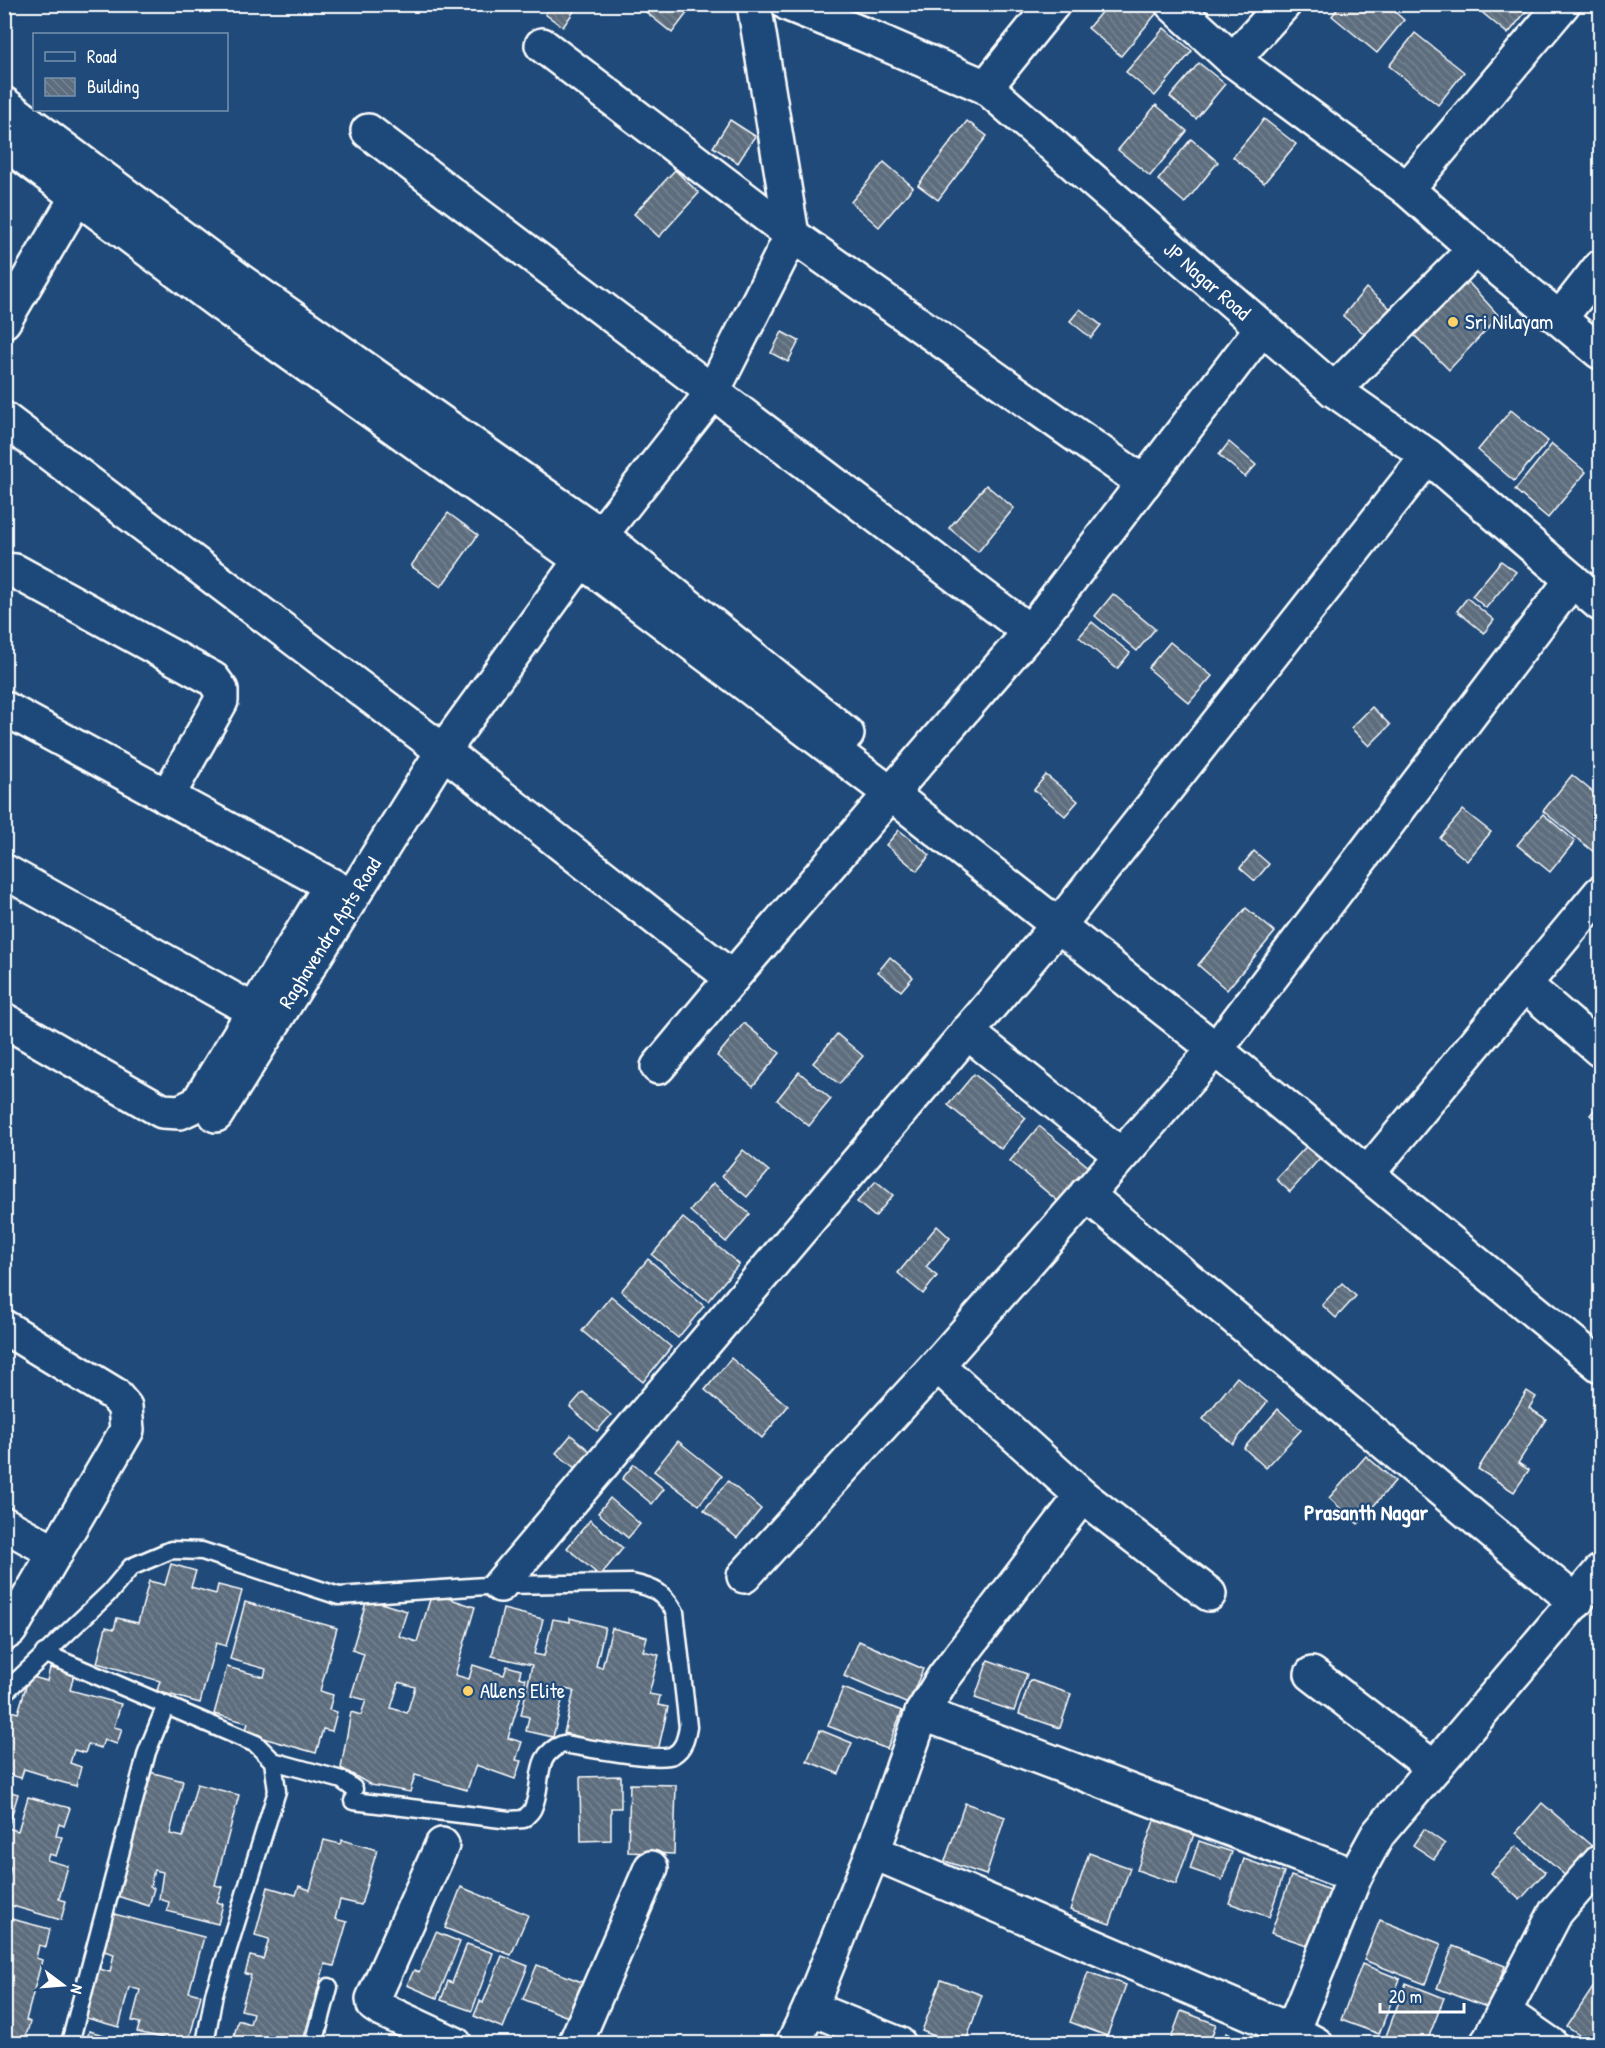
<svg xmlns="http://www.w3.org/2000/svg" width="1605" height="2048" viewBox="0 0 1605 2048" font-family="'Patrick Hand',sans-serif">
<defs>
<pattern id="building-back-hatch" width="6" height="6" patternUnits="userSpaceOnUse" patternTransform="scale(1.5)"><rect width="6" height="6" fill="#5d6d7d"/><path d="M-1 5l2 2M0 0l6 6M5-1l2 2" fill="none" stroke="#758390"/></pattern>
</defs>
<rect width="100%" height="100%" fill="#1f4a7a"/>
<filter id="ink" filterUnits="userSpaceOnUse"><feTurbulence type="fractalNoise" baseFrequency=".0167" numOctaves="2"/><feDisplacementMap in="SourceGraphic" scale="12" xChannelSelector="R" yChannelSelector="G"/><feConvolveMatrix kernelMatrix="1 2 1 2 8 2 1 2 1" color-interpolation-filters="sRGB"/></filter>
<g filter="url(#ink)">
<g fill="url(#building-back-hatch)" stroke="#fff" stroke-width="1.5" fill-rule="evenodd">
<polygon points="552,4 579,4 563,27 545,14"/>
<polygon points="636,4 694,4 672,33"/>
<polygon points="1108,4 1156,4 1161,8 1121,56 1088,28"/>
<polygon points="1241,4 1277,4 1262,22"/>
<polygon points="1341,4 1386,4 1404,20 1377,53 1332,16"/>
<polygon points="1472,4 1532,4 1508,34"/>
<polygon points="1164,28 1192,51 1155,96 1126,72"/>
<polygon points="1415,33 1464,72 1438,105 1389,66"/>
<polygon points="1199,63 1225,84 1196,119 1170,97"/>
<polygon points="1156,105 1187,131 1150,176 1118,150"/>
<polygon points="1264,119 1296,144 1264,183 1233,157"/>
<polygon points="730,120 755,136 738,163 713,147"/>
<polygon points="967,121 987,136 938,200 918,185"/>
<polygon points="1191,139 1218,162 1185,203 1158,180"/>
<polygon points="884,162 913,187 879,227 851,202"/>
<polygon points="675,170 699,193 659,237 634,214"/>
<polygon points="1459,272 1499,316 1449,370 1407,328"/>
<polygon points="1366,288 1397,314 1374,342 1343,316"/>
<polygon points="1080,309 1101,325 1091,338 1070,321"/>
<polygon points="782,332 799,341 788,362 771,353"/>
<polygon points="1511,410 1548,441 1514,481 1478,450"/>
<polygon points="1229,442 1256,465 1245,477 1219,455"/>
<polygon points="1552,444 1586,472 1548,518 1515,490"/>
<polygon points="986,485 1014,508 978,552 949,528"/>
<polygon points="448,513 478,535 441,587 411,566"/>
<polygon points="1501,561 1516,572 1486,608 1472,596"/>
<polygon points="1113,594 1155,629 1137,651 1095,616"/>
<polygon points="1467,598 1494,620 1484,633 1457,611"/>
<polygon points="1092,622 1130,653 1117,669 1079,637"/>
<polygon points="1170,642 1212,676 1189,703 1148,668"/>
<polygon points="1372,707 1390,725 1369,746 1351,728"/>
<polygon points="1046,775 1078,801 1065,816 1034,790"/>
<polygon points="1572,775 1600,798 1600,857 1543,811"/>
<polygon points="1463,810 1491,832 1467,861 1440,838"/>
<polygon points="1543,814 1575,841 1550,872 1517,845"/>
<polygon points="899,830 930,855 917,871 886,845"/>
<polygon points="1254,851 1269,864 1255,881 1240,868"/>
<polygon points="1246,908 1275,932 1227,990 1198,965"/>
<polygon points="890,957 913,977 901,991 878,972"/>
<polygon points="744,1023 780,1053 753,1086 717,1056"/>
<polygon points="837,1034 863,1056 839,1084 813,1063"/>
<polygon points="799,1072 831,1099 809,1126 777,1100"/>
<polygon points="974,1074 1026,1118 1001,1149 948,1105"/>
<polygon points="1600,1103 1600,1124 1590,1115"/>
<polygon points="1039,1126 1089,1167 1060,1203 1010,1161"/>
<polygon points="1314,1138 1327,1150 1290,1192 1276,1179"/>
<polygon points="743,1150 769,1171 747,1197 722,1176"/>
<polygon points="876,1181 893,1195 875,1217 857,1202"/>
<polygon points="713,1183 750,1214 726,1242 690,1211"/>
<polygon points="683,1218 739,1264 708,1301 652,1255"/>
<polygon points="937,1226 950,1238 926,1267 937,1276 923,1294 898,1273"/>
<polygon points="648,1259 704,1306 678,1338 621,1291"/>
<polygon points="1342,1283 1356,1296 1336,1318 1322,1305"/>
<polygon points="611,1296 671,1347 643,1382 582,1331"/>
<polygon points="731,1358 788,1406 762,1438 705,1390"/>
<polygon points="1237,1377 1267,1402 1233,1444 1203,1419"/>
<polygon points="1527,1391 1536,1397 1529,1408 1546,1419 1518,1463 1529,1470 1514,1492 1478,1469"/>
<polygon points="583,1392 611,1415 597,1431 570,1407"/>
<polygon points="1278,1409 1301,1430 1266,1468 1244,1448"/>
<polygon points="571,1435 591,1452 576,1469 556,1453"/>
<polygon points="678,1441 722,1476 699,1505 654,1471"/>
<polygon points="1366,1456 1395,1481 1358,1524 1329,1498"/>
<polygon points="634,1464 664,1489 652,1504 622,1479"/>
<polygon points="728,1481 761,1509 737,1538 704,1510"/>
<polygon points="610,1498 640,1524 628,1538 598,1513"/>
<polygon points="590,1520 623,1548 600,1576 567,1548"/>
<polygon points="171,1564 196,1571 191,1587 216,1594 218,1585 242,1591 226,1646 216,1643 200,1703 157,1691 160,1681 97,1663 106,1627 114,1629 117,1618 138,1623 149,1581 165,1585"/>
<path d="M432,1593L475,1607L455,1675L469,1679L473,1665L504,1675L507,1666L521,1670L519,1677L526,1679L508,1738L522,1742L516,1760L521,1761L515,1779L476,1765L467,1790L415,1775L410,1792L371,1785L341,1768L351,1712L361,1715L366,1700L351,1696L364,1654L352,1650L367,1599L407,1611L399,1636L417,1642ZM399,1682L415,1687L407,1713L391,1708Z"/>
<polygon points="245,1602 337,1628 320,1691 333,1695 329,1710 337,1712 332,1731 323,1729 316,1753 245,1733 248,1723 214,1714 227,1667 264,1677 266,1669 230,1659"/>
<polygon points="503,1609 543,1619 534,1654 544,1656 553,1619 570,1622 570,1618 605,1627 596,1666 602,1668 612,1628 647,1637 643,1651 659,1655 649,1694 660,1696 658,1705 668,1707 657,1755 564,1733 574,1691 565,1689 553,1737 526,1731 529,1717 521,1715 532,1665 492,1656"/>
<polygon points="859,1641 923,1669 908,1704 844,1676"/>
<polygon points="988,1660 1027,1674 1014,1711 975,1698"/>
<polygon points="50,1668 74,1674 70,1690 121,1704 114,1727 122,1729 117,1744 104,1740 101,1748 88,1744 85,1753 74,1750 70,1763 81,1767 76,1786 46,1778 47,1776 24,1769 21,1778 4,1773 4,1709 18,1713 29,1676 47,1681"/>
<polygon points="1030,1680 1071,1694 1060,1728 1019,1714"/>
<polygon points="843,1688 902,1711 887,1749 828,1726"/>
<polygon points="820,1730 852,1743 839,1774 807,1761"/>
<polygon points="150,1772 183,1781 170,1834 183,1837 197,1784 239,1795 215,1885 222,1887 217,1902 223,1904 218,1924 167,1911 169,1902 159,1899 163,1872 154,1870 150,1887 154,1888 149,1906 117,1896"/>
<polygon points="621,1776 621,1808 611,1808 611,1840 581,1841 580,1777"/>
<polygon points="630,1784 676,1785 674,1854 628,1852"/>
<polygon points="4,1790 18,1794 8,1828 18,1831 28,1797 70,1808 64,1826 59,1824 56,1836 62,1837 56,1856 49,1854 47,1860 68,1866 59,1899 66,1901 61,1920 9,1905 11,1897 4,1895 11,1867 4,1866"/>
<polygon points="965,1803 1005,1817 986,1875 945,1861"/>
<polygon points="1542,1803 1594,1848 1568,1878 1516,1833"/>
<polygon points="1158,1809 1198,1823 1176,1884 1137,1870"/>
<polygon points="1424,1829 1445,1844 1434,1859 1413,1845"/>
<polygon points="324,1840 340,1844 342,1840 377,1850 361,1905 340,1900 335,1919 347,1922 334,1966 325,1964 303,2041 294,2038 293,2044 232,2044 238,2020 250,2024 253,2013 241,2010 251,1975 245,1974 250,1956 263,1959 269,1939 255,1935 268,1887 296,1895 299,1886 310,1890"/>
<polygon points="1199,1841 1232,1852 1222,1880 1190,1869"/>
<polygon points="1516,1846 1545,1872 1520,1900 1491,1873"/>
<polygon points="1089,1853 1130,1868 1110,1924 1070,1910"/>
<polygon points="1244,1859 1284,1873 1269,1917 1229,1903"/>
<polygon points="1291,1876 1333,1891 1313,1947 1271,1933"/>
<polygon points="461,1887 528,1915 511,1955 445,1928"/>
<polygon points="114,1914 204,1937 189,1992 201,1995 188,2044 137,2032 140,2023 132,2021 140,1990 129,1987 119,2027 83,2017 96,1968 110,1972 114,1954 104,1951"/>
<polygon points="4,1917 50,1929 46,1947 39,1945 36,1958 42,1960 26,2020 30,2022 25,2040 4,2034"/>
<polygon points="1380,1920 1441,1944 1425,1984 1364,1960"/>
<polygon points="436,1932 460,1942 437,1998 407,1985 414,1970 419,1972"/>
<polygon points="467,1944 493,1953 472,2011 441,2000 448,1981 452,1983"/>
<polygon points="1453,1946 1505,1966 1489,2008 1437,1988"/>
<polygon points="502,1956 528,1966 503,2028 474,2016 480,2001 483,2003"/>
<polygon points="1362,1964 1400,1979 1379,2034 1341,2020"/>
<polygon points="537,1965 582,1982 568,2017 523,1999"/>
<polygon points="1088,1972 1126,1985 1107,2036 1070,2022"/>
<polygon points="941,1980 982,1995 965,2044 955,2044 922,2031"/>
<polygon points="1406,1983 1444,1998 1426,2044 1383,2044"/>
<polygon points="1596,1983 1600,1986 1600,2029 1591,2043 1567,2027"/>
<polygon points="1181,2011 1216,2024 1209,2044 1169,2044"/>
<polygon points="89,2031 137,2044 86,2044"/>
<polygon points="1226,2033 1255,2044 1222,2044"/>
</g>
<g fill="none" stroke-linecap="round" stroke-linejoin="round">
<defs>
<g id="service">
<polyline points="44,1653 256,1744 273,1761 277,1791 214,1994 205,2044"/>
<path d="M4,1693L110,1592L131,1567L171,1550L202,1551L339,1596L500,1585L632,1583C655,1588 663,1592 675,1612L688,1727C686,1738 684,1749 673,1755C660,1762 582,1747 563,1744C532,1755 544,1784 533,1808C532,1812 527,1815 524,1819L510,1820L353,1801"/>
<polyline points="273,1761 342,1780 354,1789"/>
<polyline points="71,2039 147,1752 166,1705"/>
<polyline points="314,2044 329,1987"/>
</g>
<g id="minor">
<polyline points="788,4 865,35 986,87 1334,390 1428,456 1600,604"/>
<polyline points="1172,4 1233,60 1407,189 1475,249 1600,352"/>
<polyline points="542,45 792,235 1144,483"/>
<polyline points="1233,60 1284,4"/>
<polyline points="986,87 1053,4"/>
<polyline points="4,104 239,280 601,535"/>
<polyline points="368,131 1030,632"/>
<polyline points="4,142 218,302 581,560 443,751 216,1115"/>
<polyline points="1407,189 1563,4"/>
<polyline points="1560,318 1600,267"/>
<polyline points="4,321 88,178"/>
<polyline points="1334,390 1475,249"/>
<polyline points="4,419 443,751 732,978"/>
<polyline points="4,570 15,571 213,679 221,690 221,701 167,797"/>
<polyline points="4,708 351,896"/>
<polyline points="4,871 254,1011"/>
<polyline points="1525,985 1600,1050"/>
<polyline points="4,1020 162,1111 180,1112 197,1104 331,885"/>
<polyline points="967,1032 1121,1155"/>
<polyline points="1228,1034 1572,580"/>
<polyline points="658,1067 732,978 1030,632 1261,329"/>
<polyline points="1368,1173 1600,893"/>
<polyline points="1086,1194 1576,1602"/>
<polyline points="4,1327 114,1394 125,1407 127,1430 10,1630 4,1634"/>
<polyline points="937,1365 1082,1496 1209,1594"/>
<polyline points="4,1524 56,1553"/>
<polyline points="744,1576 937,1365 1215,1049"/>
<polyline points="500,1585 1070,911 1428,456"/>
<polyline points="1312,1674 1434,1768"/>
<polyline points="922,1713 1355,1876"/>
<polyline points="442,1845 373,1999 374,2005 380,2009 455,2044"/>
<polyline points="873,1852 1292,2031 1316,2044"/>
<polyline points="810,2008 899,2044"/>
<polyline points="1504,2012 1550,2044"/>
<polyline points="575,2044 651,1868"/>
<polyline points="793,2044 810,2008 873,1852 922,1713 944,1677 1082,1496"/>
<polyline points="1487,2044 1556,1912 1600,1862"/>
</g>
<g id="tertiary">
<polyline points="754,4 792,235 712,393 581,560 890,793 1215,1049 1600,1365"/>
<polyline points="601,535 847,734"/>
<polyline points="1287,2044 1355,1876 1378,1834 1600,1572"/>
</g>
</defs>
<use href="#service" stroke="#fff" stroke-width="21"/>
<use href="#minor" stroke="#fff" stroke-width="38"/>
<use href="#tertiary" stroke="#fff" stroke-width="38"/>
<use href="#service" stroke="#1f4a7a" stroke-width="16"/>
<use href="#minor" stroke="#1f4a7a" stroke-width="33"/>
<use href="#tertiary" stroke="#1f4a7a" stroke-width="33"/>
</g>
</g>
<g fill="#ffd166" stroke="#1f4a7a" stroke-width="2">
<circle cx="1453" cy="322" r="6"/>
<circle cx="468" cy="1691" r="6"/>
</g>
<g text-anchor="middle" stroke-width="4.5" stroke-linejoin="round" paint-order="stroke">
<g font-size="21" fill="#fff" stroke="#1f4a7a">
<text transform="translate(1207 281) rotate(41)" y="7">JP Nagar Road</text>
<text transform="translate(330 933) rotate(-58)" y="7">Raghavendra Apts Road</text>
</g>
<g font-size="21" fill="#fff" stroke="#1f4a7a" text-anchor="start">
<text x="1465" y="329">Sri Nilayam</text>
<text x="480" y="1698">Allens Elite</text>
</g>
<g font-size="22" font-weight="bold" fill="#fff" stroke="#1f4a7a">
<text x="1366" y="1520">Prasanth Nagar</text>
</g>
</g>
<rect width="1605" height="2048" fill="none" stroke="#1f4a7a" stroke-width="24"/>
<rect x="12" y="12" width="1581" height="2024" fill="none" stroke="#fff" stroke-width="2" filter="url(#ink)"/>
<rect x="33" y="33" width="195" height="78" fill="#1f4a7a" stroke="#7992af" stroke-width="1.5"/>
<rect x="45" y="52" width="30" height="9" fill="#1f4a7a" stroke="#7992af" stroke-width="1.5"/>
<text x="87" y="63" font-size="18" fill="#ffffff">Road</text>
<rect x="45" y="78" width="30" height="18" fill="url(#building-back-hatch)" stroke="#7992af" stroke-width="1.5"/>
<text x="87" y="93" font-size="18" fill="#ffffff">Building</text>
<g transform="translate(63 1985) rotate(106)" stroke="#1f4a7a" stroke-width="4.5" paint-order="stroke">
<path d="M0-4.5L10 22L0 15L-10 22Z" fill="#ffffff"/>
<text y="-9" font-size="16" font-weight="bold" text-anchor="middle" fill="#ffffff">N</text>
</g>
<path d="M1380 2003v9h84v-9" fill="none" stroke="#ffffff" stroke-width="3"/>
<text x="1389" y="2003" font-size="18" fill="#ffffff" stroke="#1f4a7a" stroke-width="4.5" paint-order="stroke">20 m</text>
</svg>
